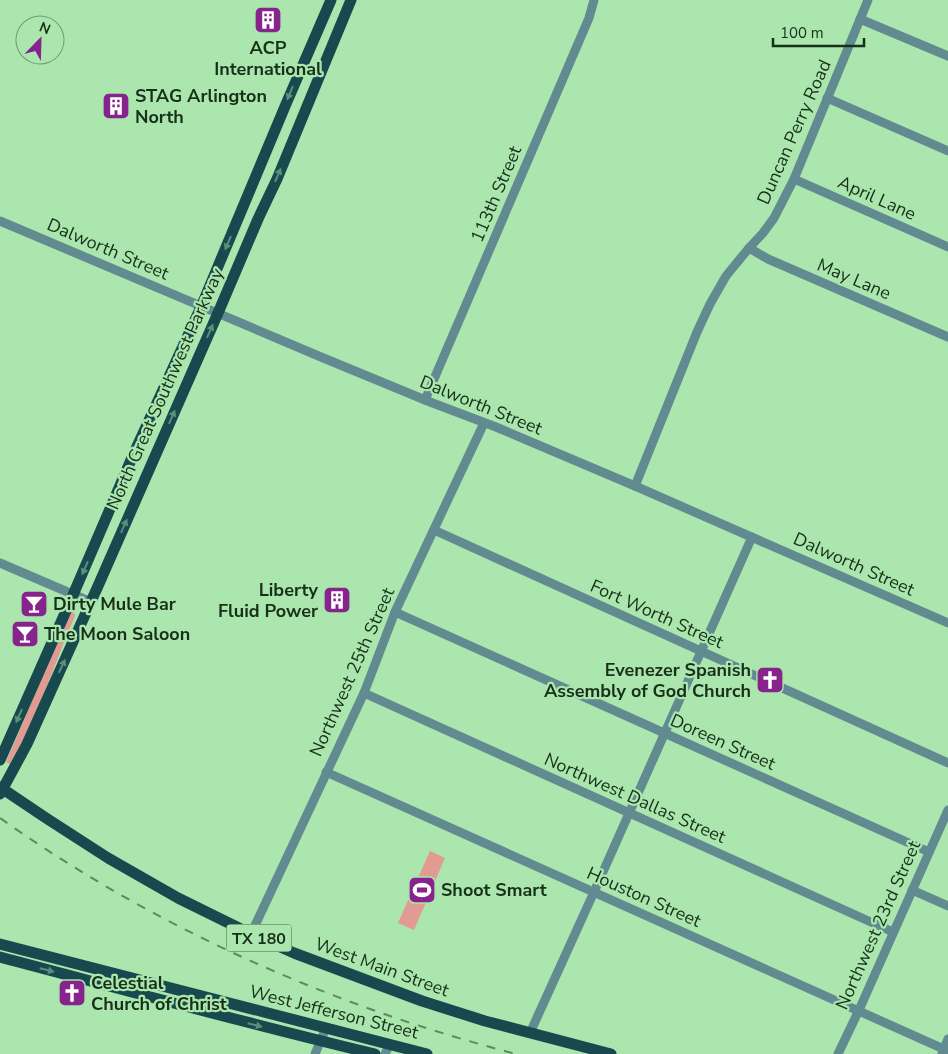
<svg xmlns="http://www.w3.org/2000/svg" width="948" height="1054" viewBox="0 0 948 1054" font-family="'Nunito Sans',sans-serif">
<rect width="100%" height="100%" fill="#aae6ad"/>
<g fill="#e29b93">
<path d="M71,611L75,614V616C64,641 55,666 45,691C36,717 23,740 10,764L6,762L25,718L37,682Z"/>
<polygon points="430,851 445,858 414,930 398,923"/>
</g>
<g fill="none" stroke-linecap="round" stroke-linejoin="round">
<g stroke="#618b90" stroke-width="9">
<polyline points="860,19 948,56"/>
<polyline points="827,98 948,151"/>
<polyline points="794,179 948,247"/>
<polyline points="0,221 321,357 430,402 496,427 635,486 948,623"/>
<polyline points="749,248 768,259 948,337"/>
<polyline points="425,400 589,18 594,0"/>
<polyline points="635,486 697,332 710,304 726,276 749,248 763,233 774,218 794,179 868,0"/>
<polyline points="434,530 948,763"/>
<polyline points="0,563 91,602"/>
<polyline points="395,612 929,852"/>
<polyline points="364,693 893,932"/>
<polyline points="326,772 948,1051"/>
<polyline points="912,890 948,906"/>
<polyline points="251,934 364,693 395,612 484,423"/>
<polyline points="530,1033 594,892 752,537"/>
<polyline points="315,1054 326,1028"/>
<polyline points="385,1054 390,1044"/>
<polyline points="838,1054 859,1010 948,810"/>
<polyline points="942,1054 948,1039"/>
</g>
<g stroke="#17494f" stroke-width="11">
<polyline points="0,760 73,595 134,453 201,307 286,104 331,0"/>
<polyline points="0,787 46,818 108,858 178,898 251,934 294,953 422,1001 485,1021 611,1054"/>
<polyline points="0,794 27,744 98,586 218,313 258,219 277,179 351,0"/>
<polyline points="0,944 427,1054"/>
<path d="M0,957C125,990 249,1024 375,1054"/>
</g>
<path stroke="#5f8962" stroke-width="2" stroke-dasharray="9 9" stroke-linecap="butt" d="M0,818C155,928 332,1006 516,1054"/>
</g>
<defs><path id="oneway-solid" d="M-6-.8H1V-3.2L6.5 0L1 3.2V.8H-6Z" transform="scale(1.25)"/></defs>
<g fill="#599079">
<use href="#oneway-solid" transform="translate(290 93) rotate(113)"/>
<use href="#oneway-solid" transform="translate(278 175) rotate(-67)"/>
<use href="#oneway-solid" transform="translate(228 243) rotate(113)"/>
<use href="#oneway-solid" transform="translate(210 331) rotate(-66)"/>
<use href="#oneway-solid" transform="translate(172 417) rotate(-66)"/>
<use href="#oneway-solid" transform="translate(124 526) rotate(-66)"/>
<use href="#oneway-solid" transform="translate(85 568) rotate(113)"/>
<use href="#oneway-solid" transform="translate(62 666) rotate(-65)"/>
<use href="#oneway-solid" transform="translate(19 716) rotate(114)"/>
<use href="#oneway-solid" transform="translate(47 970) rotate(14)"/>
<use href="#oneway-solid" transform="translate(255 1025) rotate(14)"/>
</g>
<defs>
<symbol id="building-square" viewBox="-11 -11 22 22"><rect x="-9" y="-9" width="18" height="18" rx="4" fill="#86238c" stroke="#aae6ad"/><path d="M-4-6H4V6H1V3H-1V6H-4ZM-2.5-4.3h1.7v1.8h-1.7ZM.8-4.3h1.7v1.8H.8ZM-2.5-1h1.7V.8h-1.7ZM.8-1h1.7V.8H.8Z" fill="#fff"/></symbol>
<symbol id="bar-square" viewBox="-11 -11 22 22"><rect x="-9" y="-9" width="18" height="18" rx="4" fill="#86238c" stroke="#aae6ad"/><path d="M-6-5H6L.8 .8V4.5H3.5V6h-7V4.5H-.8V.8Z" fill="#fff"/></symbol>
<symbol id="church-square" viewBox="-11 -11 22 22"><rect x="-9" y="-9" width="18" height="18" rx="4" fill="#86238c" stroke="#aae6ad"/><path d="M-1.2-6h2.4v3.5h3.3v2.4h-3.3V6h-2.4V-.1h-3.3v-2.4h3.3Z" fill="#fff"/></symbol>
<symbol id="stadium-square" viewBox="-11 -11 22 22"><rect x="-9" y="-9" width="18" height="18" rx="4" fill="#86238c" stroke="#aae6ad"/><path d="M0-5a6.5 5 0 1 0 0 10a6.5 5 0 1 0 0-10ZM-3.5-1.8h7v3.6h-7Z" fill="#fff"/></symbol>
</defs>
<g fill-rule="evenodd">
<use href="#building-square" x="252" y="4" width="32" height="32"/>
<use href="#building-square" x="100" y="90" width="32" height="32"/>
<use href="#building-square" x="321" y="584" width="32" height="32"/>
<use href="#bar-square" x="18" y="588" width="32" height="32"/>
<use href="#bar-square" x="9" y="618" width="32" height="32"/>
<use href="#church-square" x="754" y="664" width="32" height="32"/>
<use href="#stadium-square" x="406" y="874" width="32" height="32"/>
<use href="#church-square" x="56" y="977" width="32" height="32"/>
</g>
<g text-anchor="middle" stroke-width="4.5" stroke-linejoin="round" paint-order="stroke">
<rect fill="#aae6ad" stroke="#446746" stroke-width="1" x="226.5" y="924.5" width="65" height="27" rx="4"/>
<g font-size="16" font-weight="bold" fill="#18301a">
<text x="259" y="944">TX 180</text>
</g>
<g font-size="18" font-weight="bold" fill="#18301a" stroke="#aae6ad" text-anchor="start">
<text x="268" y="54" text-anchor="middle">ACP<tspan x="268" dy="21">International</tspan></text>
<text x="135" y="102">STAG Arlington<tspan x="135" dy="21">North</tspan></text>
<text x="318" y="596" text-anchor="end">Liberty<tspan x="318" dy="21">Fluid Power</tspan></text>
<text x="53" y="610">Dirty Mule Bar</text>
<text x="44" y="640">The Moon Saloon</text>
<text x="751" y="676" text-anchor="end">Evenezer Spanish<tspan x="751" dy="21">Assembly of God Church</tspan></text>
<text x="441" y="896">Shoot Smart</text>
<text x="91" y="989">Celestial<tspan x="91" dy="21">Church of Christ</tspan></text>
</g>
<g font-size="18" fill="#18301a" stroke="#aae6ad">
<text transform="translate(794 132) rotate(-66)" y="6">Duncan Perry Road</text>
<text transform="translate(496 194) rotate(-67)" y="6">113th Street</text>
<text transform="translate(877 198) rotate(24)" y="6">April Lane</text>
<text transform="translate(108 249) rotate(23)" y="6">Dalworth Street</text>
<text transform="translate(854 279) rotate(23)" y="6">May Lane</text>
<text transform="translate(165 389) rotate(-66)" y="6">North Great Southwest Parkway</text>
<text transform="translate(481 405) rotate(22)" y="6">Dalworth Street</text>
<text transform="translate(854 564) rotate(24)" y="6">Dalworth Street</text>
<text transform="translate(657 614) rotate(24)" y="6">Fort Worth Street</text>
<text transform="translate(352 672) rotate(-66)" y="6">Northwest 25th Street</text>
<text transform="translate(723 742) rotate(24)" y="6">Doreen Street</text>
<text transform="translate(635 798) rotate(24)" y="6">Northwest Dallas Street</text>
<text transform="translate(644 897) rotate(24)" y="6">Houston Street</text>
<text transform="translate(878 925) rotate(-66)" y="6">Northwest 23rd Street</text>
<text transform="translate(382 967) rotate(20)" y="6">West Main Street</text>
<text transform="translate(334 1012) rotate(14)" y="6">West Jefferson Street</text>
</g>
</g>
<g transform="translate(40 40) rotate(23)"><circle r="24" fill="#aae6ad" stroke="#709d72"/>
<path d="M0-4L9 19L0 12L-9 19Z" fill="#86238c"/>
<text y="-8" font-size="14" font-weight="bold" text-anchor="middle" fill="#18301a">N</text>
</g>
<path d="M773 38v8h91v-8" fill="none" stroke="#18301a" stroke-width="2.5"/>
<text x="780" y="38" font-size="15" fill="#18301a" stroke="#aae6ad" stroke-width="4" paint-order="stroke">100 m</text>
</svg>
